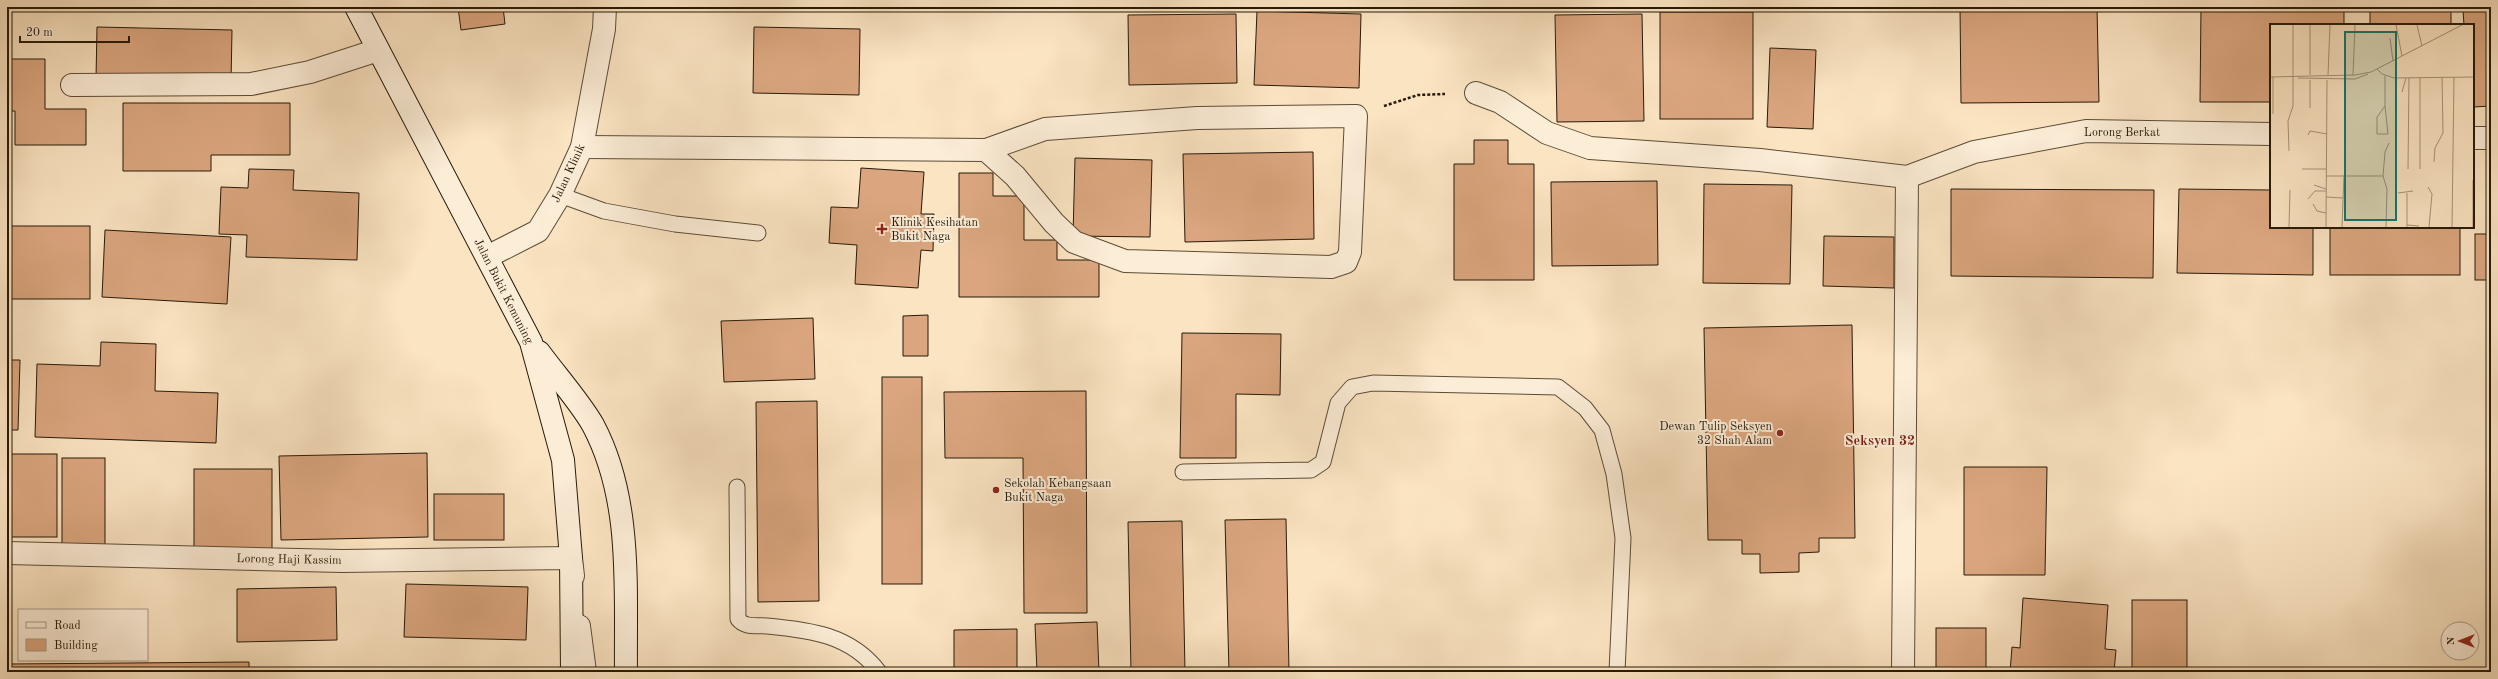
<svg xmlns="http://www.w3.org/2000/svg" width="2498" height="679" viewBox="0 0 2498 679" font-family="'Old Standard TT',serif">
<rect width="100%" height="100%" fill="#fbe4c2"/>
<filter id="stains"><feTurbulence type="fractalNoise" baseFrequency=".005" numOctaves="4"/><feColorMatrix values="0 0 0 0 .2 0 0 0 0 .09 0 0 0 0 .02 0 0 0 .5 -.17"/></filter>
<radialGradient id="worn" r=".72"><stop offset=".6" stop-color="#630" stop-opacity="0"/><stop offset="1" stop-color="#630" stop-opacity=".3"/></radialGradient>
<g fill="#dba67f" stroke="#271a09">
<polygon points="458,7 503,7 505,24 461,30"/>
<polygon points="1960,7 2097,7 2099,102 1961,103"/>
<polygon points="2201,7 2344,7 2344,25 2271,25 2271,102 2200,102"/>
<polygon points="2370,7 2451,9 2451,25 2370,25"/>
<polygon points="2491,9 2491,106 2473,107 2473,25 2464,25 2463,10"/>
<polygon points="1257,11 1361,14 1359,88 1254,85"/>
<rect x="1660" y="12" width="93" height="107"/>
<polygon points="1236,14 1237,83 1129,85 1128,15"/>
<polygon points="1642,14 1644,121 1557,122 1555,15"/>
<polygon points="97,27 232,30 231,82 96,79"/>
<polygon points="754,27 860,29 859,95 753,93"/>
<polygon points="1770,48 1816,50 1813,129 1767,127"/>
<polygon points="7,59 45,59 45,109 86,109 86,145 15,145 15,111 7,111"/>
<polygon points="123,103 290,103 290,155 211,155 211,171 123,171"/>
<polygon points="1474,140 1508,140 1508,164 1534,164 1534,280 1454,280 1454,164 1474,164"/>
<polygon points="1313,152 1314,239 1185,242 1183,154"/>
<polygon points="1075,158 1152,160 1150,237 1073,236"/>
<polygon points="861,168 924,172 921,214 934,214 933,251 921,250 918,288 855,284 857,245 829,243 831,207 858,208"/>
<polygon points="249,169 294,170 293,190 359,193 357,260 246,257 247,235 219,234 221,187 248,188"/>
<polygon points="959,173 993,173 993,196 1024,196 1024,240 1057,240 1057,260 1099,260 1099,297 959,297"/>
<polygon points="1657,181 1658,265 1552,266 1551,182"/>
<polygon points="1704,184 1792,185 1790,284 1703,283"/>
<polygon points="1951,189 2154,190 2153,278 1951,276"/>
<polygon points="2179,189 2271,190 2271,227 2313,227 2313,275 2177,273"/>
<rect x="7" y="226" width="83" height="73"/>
<rect x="2330" y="227" width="130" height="48"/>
<polygon points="105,230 231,237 227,304 102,297"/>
<rect x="2475" y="234" width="16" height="46"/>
<polygon points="1824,236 1894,237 1894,288 1823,286"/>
<polygon points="928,315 928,356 903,356 903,316"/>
<polygon points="813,318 815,379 724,382 721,321"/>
<polygon points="1852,325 1855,538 1819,538 1819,552 1799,553 1799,572 1760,573 1760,554 1742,554 1742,540 1708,540 1704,328"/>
<polygon points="1182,333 1281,334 1280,395 1236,394 1236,458 1180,458"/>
<polygon points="101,342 156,344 155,391 218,393 216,443 35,437 37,364 100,366"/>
<polygon points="7,360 20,360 18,430 7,430"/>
<rect x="882" y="377" width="40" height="207"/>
<polygon points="1086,391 1087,613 1024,613 1023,458 945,458 944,392"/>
<polygon points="817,401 819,601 758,602 756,402"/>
<polygon points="427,453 428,537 281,540 279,456"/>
<rect x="7" y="454" width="50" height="83"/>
<rect x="62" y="458" width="43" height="87"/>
<polygon points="1964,467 2047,467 2045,575 1964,575"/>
<rect x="194" y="469" width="78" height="81"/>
<rect x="434" y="494" width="70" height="46"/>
<polygon points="1286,519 1289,672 1229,672 1225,520"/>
<polygon points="1182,521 1185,672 1131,672 1128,522"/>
<polygon points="406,584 528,587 526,640 404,637"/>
<polygon points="336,587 337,640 237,642 237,589"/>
<polygon points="2023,598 2108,605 2105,649 2116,650 2114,672 2010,672 2012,647 2020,648"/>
<rect x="2132" y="600" width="55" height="72"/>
<polygon points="1097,622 1099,672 1037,672 1035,624"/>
<rect x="1936" y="628" width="50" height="44"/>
<polygon points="1017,629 1017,672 954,672 954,630"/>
<polygon points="249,662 249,672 7,672 7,664"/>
</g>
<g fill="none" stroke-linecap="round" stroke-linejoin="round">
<defs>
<g id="service">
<polyline points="560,195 604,211 675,224 758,233"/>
<polyline points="1183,472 1311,470 1323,462 1338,403 1352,387 1373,383 1558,387 1585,408 1602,430 1614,474 1623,538 1617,672"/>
<path d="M737,487L738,619C745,628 756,625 767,626C811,630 851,635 879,672"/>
</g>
<g id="minor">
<polyline points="72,85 251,84 310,72 378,50"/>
<polyline points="1476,93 1500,102 1547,133 1590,148 1760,160 1907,177 1974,152 2086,131 2271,134"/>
<polyline points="2473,138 2491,138"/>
<polyline points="582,147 986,150 1015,176 1054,223 1074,242 1125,261 1331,267 1346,262 1350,252 1356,116 1197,118 1045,129 986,150"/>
<polyline points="7,553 342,561 571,558 573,576"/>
<polyline points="579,626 585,672"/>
<polyline points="1903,672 1907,177"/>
</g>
<polyline id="tertiary" points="487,257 538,231 560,195 582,147 604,29 605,7"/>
<g id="secondary">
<polyline points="356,7 531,342 563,460 571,558 572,672"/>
<path d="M539,352C555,374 580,402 593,425C633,500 625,590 626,672"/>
</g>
</defs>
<use href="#service" stroke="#5c4c37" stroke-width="17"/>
<use href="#minor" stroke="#5c4c37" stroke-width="24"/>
<use href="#tertiary" stroke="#5c4c37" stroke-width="24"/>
<use href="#secondary" stroke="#271a09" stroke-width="24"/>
<polyline stroke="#271a09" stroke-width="2.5" stroke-dasharray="3 2" stroke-linecap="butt" points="1384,106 1418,95 1445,94"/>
<use href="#service" stroke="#fcedd7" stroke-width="15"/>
<use href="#minor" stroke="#fcedd7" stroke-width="22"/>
<use href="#tertiary" stroke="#fcedd7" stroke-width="22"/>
<use href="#secondary" stroke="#fcedd7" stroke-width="22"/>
</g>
<g fill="#8f2418" stroke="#fcedd7" stroke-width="1.5">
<path d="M880 223h4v4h4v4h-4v4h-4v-4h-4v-4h4z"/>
<circle cx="1780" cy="433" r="4"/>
<circle cx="996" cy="490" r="4"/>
</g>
<g text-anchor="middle" stroke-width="4" stroke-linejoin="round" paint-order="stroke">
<g font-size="12" fill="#271a09" stroke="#fcedd7">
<text x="2122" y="136">Lorong Berkat</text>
<text transform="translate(568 173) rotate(-65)" y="4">Jalan Klinik</text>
<text transform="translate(504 291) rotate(63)" y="4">Jalan Bukit Kemuning</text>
<text transform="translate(289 559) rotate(1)" y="4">Lorong Haji Kassim</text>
</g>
<g font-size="12" fill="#271a09" stroke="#fcedd7" text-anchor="start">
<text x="891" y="226">Klinik Kesihatan<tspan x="891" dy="14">Bukit Naga</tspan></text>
<text x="1772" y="430" text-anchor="end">Dewan Tulip Seksyen<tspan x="1772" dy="14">32 Shah Alam</tspan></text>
<text x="1004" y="487">Sekolah Kebangsaan<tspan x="1004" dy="14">Bukit Naga</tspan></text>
</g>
<g font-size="14" font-weight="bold" fill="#7a1f14" stroke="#fcedd7">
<text x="1880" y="445">Seksyen 32</text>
</g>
</g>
<g transform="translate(2270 24)">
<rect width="204" height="204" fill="#fbe4c2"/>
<path fill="none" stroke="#a69378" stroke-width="1" d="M126,1L132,32M147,1L152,22M120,14L123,37M107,45L112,50L124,54L204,53M40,51V1M58,51L60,1M83,51L85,1M0,53L85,51L101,48L192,1M150,53V145M28,54L85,55L98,50M132,68L136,54M115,82L118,110H107V93L115,82V52M40,84V56M3,90V53M38,111L40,107L57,110M19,127L18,97L23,82V1M164,138L165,124L173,109L172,53M32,145H56M138,145L139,54M56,152H113M203,156V203M44,161L56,165M158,163L162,170L159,203M128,169L143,167M56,173L73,174M38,175L45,167H56M43,180L47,187L56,189M137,201L149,202M19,203L20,166M56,203L57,56M72,203L74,151M116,203L117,165L113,152L115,128L119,119M137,203V169M182,203L184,53"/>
<path fill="#0f766e" fill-opacity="0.15" stroke="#0f766e" stroke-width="2" d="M75,8H126V196H75Z"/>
<rect width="204" height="204" fill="none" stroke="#271a09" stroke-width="2"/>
</g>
<rect width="2498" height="679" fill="none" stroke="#fbe4c2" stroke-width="24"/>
<rect x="8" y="8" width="2482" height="663" fill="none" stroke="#271a09" stroke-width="2"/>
<rect x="12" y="12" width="2474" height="655" fill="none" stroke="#271a09"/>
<rect x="18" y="609" width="130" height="52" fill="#fcedd7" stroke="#a79985"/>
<rect x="26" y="622" width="20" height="6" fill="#fcedd7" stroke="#a79985"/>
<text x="54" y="629" font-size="12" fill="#271a09">Road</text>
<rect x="26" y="639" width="20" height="12" fill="#dba67f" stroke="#a79985"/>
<text x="54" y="649" font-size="12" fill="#271a09">Building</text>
<g transform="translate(2460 641) rotate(270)"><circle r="19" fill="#fcedd7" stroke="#a79985"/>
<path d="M0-3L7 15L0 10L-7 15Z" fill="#8f2418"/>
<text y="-6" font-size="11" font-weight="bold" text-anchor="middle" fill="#271a09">N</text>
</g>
<path d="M20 36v6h109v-6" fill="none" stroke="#271a09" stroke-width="2"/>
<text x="26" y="36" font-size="12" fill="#271a09" stroke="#fcedd7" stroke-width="3" paint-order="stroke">20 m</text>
<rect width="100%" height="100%" filter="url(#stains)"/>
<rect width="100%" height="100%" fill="url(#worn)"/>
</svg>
